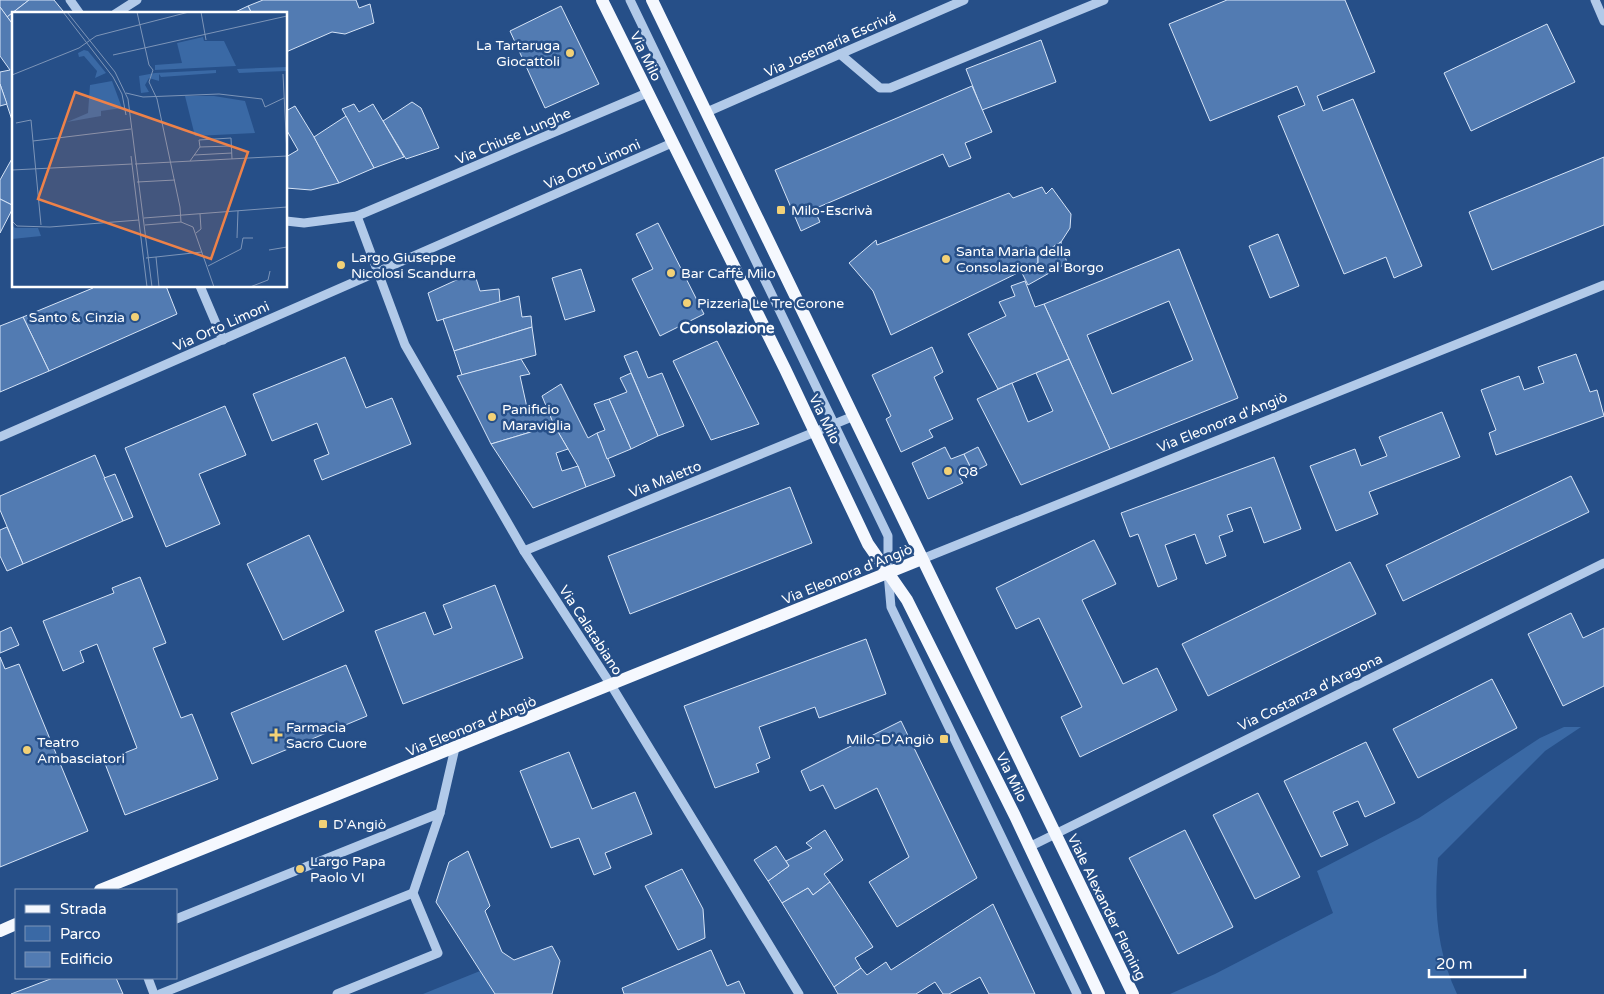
<svg xmlns="http://www.w3.org/2000/svg" width="1604" height="994" viewBox="0 0 1604 994" font-family="'Varela Round',sans-serif">
<rect width="100%" height="100%" fill="#264f88"/>
<g fill="#3a69a5">
<path d="M1564,727H1581L1545,751L1438,858C1434,907 1436,949 1457,994H1170L1215,974L1333,913L1317,871L1419,818L1540,738Z"/>
<polygon points="480,971 495,994 423,994"/>
</g>
<g fill="#527bb2" stroke="#d6e4f7" fill-rule="evenodd">
<polygon points="0,0 29,0 7,17 0,7"/>
<polygon points="29,0 54,0 63,11 59,14 14,14 14,26 7,17"/>
<polygon points="263,0 356,0 359,8 370,4 374,23 345,34 332,32 286,52 286,14 252,14 248,6"/>
<polygon points="1227,0 1345,0 1375,72 1317,96 1323,111 1353,99 1422,266 1394,278 1386,257 1344,274 1278,116 1305,105 1297,86 1210,121 1169,24"/>
<polygon points="248,6 252,14 231,14"/>
<polygon points="561,6 599,84 545,108 510,31"/>
<polygon points="0,7 14,26 14,126 0,84 0,72 10,70 0,56"/>
<polygon points="1547,24 1575,82 1471,131 1444,73"/>
<polygon points="1041,40 1056,82 982,110 966,69"/>
<polygon points="0,84 7,104 0,106"/>
<polygon points="972,86 992,132 965,143 971,158 949,167 943,154 814,209 820,222 801,231 775,170"/>
<polygon points="412,102 421,108 439,148 406,159 383,121"/>
<polygon points="354,104 359,112 373,104 404,157 374,168 342,109"/>
<polygon points="295,106 314,137 339,183 311,190 286,188 286,157 298,150 286,129 286,111"/>
<polygon points="346,116 374,168 339,183 314,137"/>
<polygon points="14,155 14,206 0,199 0,180"/>
<polygon points="1604,157 1604,225 1492,270 1469,212"/>
<polygon points="1042,187 1046,194 1052,188 1071,214 1070,228 1061,242 1038,256 1038,263 891,335 873,291 849,263 876,240 877,245 1009,193 1013,198"/>
<polygon points="0,199 14,206 0,233"/>
<polygon points="658,223 704,314 660,336 632,279 653,269 636,234"/>
<polygon points="1278,234 1299,286 1270,298 1249,246"/>
<polygon points="1061,242 1067,263 1028,285 1021,271 1038,263 1038,256"/>
<path d="M1179,249L1238,398L1110,449L1044,304ZM1169,301L1193,360L1112,394L1087,335Z"/>
<polygon points="581,269 595,311 565,320 552,278"/>
<polygon points="474,272 480,291 499,289 500,302 437,321 428,293"/>
<polygon points="1025,281 1035,307 1044,304 1069,359 998,389 968,334 1006,316 999,302 1015,296 1011,286"/>
<polygon points="92,286 166,286 177,314 49,371 23,317 93,288"/>
<polygon points="519,296 522,317 531,316 532,327 454,351 443,319"/>
<polygon points="23,317 49,371 0,392 0,326"/>
<polygon points="532,327 536,355 462,375 454,351"/>
<polygon points="717,341 759,424 711,440 673,361"/>
<polygon points="932,347 943,372 934,377 953,419 929,430 933,437 901,452 886,419 891,416 872,375"/>
<polygon points="637,351 648,378 662,373 684,426 658,436 624,356"/>
<polygon points="1576,354 1590,392 1597,390 1604,416 1496,455 1489,433 1496,430 1481,390 1519,376 1524,390 1544,383 1538,367"/>
<polygon points="345,357 366,408 392,398 411,444 322,480 314,460 329,454 317,423 272,441 253,394"/>
<polygon points="521,359 530,374 520,376 528,412 548,409 554,425 491,444 457,376"/>
<polygon points="1069,359 1110,449 1021,485 977,399 1012,383 1028,422 1053,411 1036,373"/>
<polygon points="631,373 658,436 631,449 609,399 627,392 620,378"/>
<polygon points="561,384 588,438 597,433 615,476 586,487 578,466 554,425 542,396"/>
<polygon points="609,399 631,449 607,459 597,433 605,430 594,404"/>
<polygon points="225,406 246,455 199,474 220,524 166,547 125,448"/>
<polygon points="1442,412 1460,457 1369,492 1378,514 1336,531 1310,466 1355,449 1361,466 1387,456 1379,437"/>
<polygon points="554,425 568,449 556,453 562,471 578,466 586,487 533,508 491,444"/>
<polygon points="945,447 951,459 964,454 973,472 960,478 963,483 928,499 912,463"/>
<polygon points="978,447 987,465 973,472 964,454"/>
<polygon points="95,455 123,521 23,564 0,510 0,496"/>
<polygon points="1274,457 1301,529 1264,543 1251,507 1227,515 1233,531 1219,536 1226,556 1206,564 1195,534 1165,545 1177,579 1158,587 1138,534 1130,537 1121,513"/>
<polygon points="115,474 133,517 123,521 104,478"/>
<polygon points="1571,476 1589,512 1403,601 1386,565"/>
<polygon points="790,487 812,543 630,614 608,556"/>
<polygon points="7,527 23,564 7,571 0,556 0,530"/>
<polygon points="309,535 344,611 283,640 247,564"/>
<polygon points="1094,540 1116,584 1082,600 1123,684 1157,668 1177,710 1080,757 1061,717 1082,707 1039,618 1016,629 996,588"/>
<polygon points="1350,562 1376,614 1208,696 1182,644"/>
<polygon points="140,577 166,643 153,648 181,718 192,714 218,779 125,815 104,761 137,748 97,644 80,651 84,662 63,671 43,621 114,593 112,588"/>
<polygon points="495,585 523,658 403,704 375,631 425,612 434,635 452,628 443,605"/>
<polygon points="1571,613 1583,638 1604,628 1604,686 1563,706 1528,634"/>
<polygon points="11,627 19,645 0,653 0,632"/>
<polygon points="866,639 886,694 819,718 815,707 759,727 770,758 756,764 759,772 715,788 684,706"/>
<polygon points="0,657 5,669 19,664 88,831 0,867"/>
<polygon points="346,665 367,716 252,764 231,713"/>
<polygon points="1492,679 1517,728 1418,778 1393,729"/>
<polygon points="901,721 977,878 897,927 869,882 909,857 877,788 835,809 823,785 810,791 801,771"/>
<polygon points="1366,742 1395,803 1365,817 1358,801 1333,812 1348,845 1321,857 1284,781"/>
<polygon points="569,752 592,809 635,792 652,834 605,853 611,868 594,875 579,838 551,848 520,771"/>
<polygon points="1258,793 1300,877 1255,899 1213,815"/>
<polygon points="825,830 843,860 824,874 830,882 813,895 808,888 782,903 768,881 789,866 786,861 812,848 806,843"/>
<polygon points="1185,830 1233,927 1178,954 1129,858"/>
<polygon points="776,846 789,866 768,881 754,860"/>
<polygon points="468,851 490,906 485,911 502,952 514,960 552,946 560,961 552,994 495,994 436,902 449,862"/>
<polygon points="682,869 703,909 705,938 678,950 645,886"/>
<polygon points="830,882 873,947 855,958 861,968 834,987 782,903 808,888 813,895"/>
<polygon points="993,904 1035,994 989,994 980,977 949,994 943,994 935,982 916,994 838,994 834,987 861,968 867,975 886,962 891,970"/>
<polygon points="711,950 727,986 739,981 745,994 624,994 622,988"/>
<polygon points="53,978 116,978 123,994 11,994"/>
</g>
<g fill="none" stroke-linecap="round" stroke-linejoin="round">
<g stroke="#b2cae9" stroke-width="9">
<polyline points="70,0 80,14"/>
<polyline points="630,0 888,536 888,573 891,607 1077,994"/>
<polyline points="1595,0 1604,21"/>
<polyline points="115,14 137,0"/>
<polyline points="840,54 880,88 890,88 1104,0"/>
<polyline points="707,112 964,0"/>
<polyline points="357,216 405,345 524,551 611,685 799,994"/>
<polyline points="286,221 304,223 357,216 647,93"/>
<polyline points="200,286 223,340"/>
<polyline points="0,437 672,143"/>
<polyline points="524,551 854,416"/>
<polyline points="922,559 1604,285"/>
<polyline points="1029,847 1604,563"/>
<polyline points="176,919 440,813"/>
<polyline points="148,978 154,994"/>
<polyline points="160,994 413,893"/>
<polyline points="337,994 438,953 413,893 440,813 455,748"/>
</g>
<g stroke="#f5f8fe" stroke-width="12">
<polyline points="602,0 785,369 868,544 907,600 1015,816 1099,994"/>
<path d="M652,0C813,331 972,663 1133,994"/>
<polyline points="100,890 922,559"/>
<polyline points="0,931 16,924"/>
</g>
</g>
<g fill="#f2d177" stroke="#264f88" stroke-width="2">
<circle cx="570" cy="53" r="5"/>
<rect x="776" y="205" width="10" height="10" rx="2.5"/>
<circle cx="946" cy="259" r="5"/>
<circle cx="341" cy="265" r="5"/>
<circle cx="671" cy="273" r="5"/>
<circle cx="687" cy="303" r="5"/>
<circle cx="135" cy="317" r="5"/>
<circle cx="492" cy="417" r="5"/>
<circle cx="948" cy="471" r="5"/>
<path d="M273.5 727.5h5v5h5v5h-5v5h-5v-5h-5v-5h5z"/>
<rect x="939" y="734" width="10" height="10" rx="2.5"/>
<circle cx="27" cy="750" r="5"/>
<rect x="318" y="819" width="10" height="10" rx="2.5"/>
<circle cx="300" cy="869" r="5"/>
</g>
<g text-anchor="middle" stroke-width="5" stroke-linejoin="round" paint-order="stroke">
<g font-size="14" fill="#fff" stroke="#264f88">
<text transform="translate(830 44) rotate(-24)" y="5">Via Josemaría Escrivá</text>
<text transform="translate(646 56) rotate(64)" y="5">Via Milo</text>
<text transform="translate(513 136) rotate(-23)" y="5">Via Chiuse Lunghe</text>
<text transform="translate(592 164) rotate(-24)" y="5">Via Orto Limoni</text>
<text transform="translate(221 326) rotate(-24)" y="5">Via Orto Limoni</text>
<text transform="translate(825 419) rotate(64)" y="5">Via Milo</text>
<text transform="translate(1222 422) rotate(-22)" y="5">Via Eleonora d'Angiò</text>
<text transform="translate(665 479) rotate(-22)" y="5">Via Maletto</text>
<text transform="translate(847 574) rotate(-22)" y="5">Via Eleonora d'Angiò</text>
<text transform="translate(591 630) rotate(57)" y="5">Via Calatabiano</text>
<text transform="translate(1310 692) rotate(-26)" y="5">Via Costanza d'Aragona</text>
<text transform="translate(471 726) rotate(-22)" y="5">Via Eleonora d'Angiò</text>
<text transform="translate(1012 777) rotate(64)" y="5">Via Milo</text>
<text transform="translate(1107 907) rotate(64)" y="5">Viale Alexander Fleming</text>
</g>
<g font-size="14" fill="#fff" stroke="#264f88" text-anchor="start">
<text x="560" y="50" text-anchor="end">La Tartaruga<tspan x="560" dy="16">Giocattoli</tspan></text>
<text x="791" y="215">Milo-Escrivà</text>
<text x="956" y="256">Santa Maria della<tspan x="956" dy="16">Consolazione al Borgo</tspan></text>
<text x="351" y="262">Largo Giuseppe<tspan x="351" dy="16">Nicolosi Scandurra</tspan></text>
<text x="681" y="278">Bar Caffè Milo</text>
<text x="697" y="308">Pizzeria Le Tre Corone</text>
<text x="125" y="322" text-anchor="end">Santo &amp; Cinzia</text>
<text x="502" y="414">Panificio<tspan x="502" dy="16">Maraviglia</tspan></text>
<text x="958" y="476">Q8</text>
<text x="286" y="732">Farmacia<tspan x="286" dy="16">Sacro Cuore</tspan></text>
<text x="934" y="744" text-anchor="end">Milo-D'Angiò</text>
<text x="37" y="747">Teatro<tspan x="37" dy="16">Ambasciatori</tspan></text>
<text x="333" y="829">D'Angiò</text>
<text x="310" y="866">Largo Papa<tspan x="310" dy="16">Paolo VI</tspan></text>
</g>
<g font-size="15" font-weight="bold" fill="#fff" stroke="#264f88">
<text x="727" y="333">Consolazione</text>
</g>
</g>
<g transform="translate(12 12)">
<rect width="275" height="275" fill="#264f88"/>
<path d="M191,25L192,29H212L224,54L143,58V53L170,51L165,31ZM72,38L76,39L94,61L83,66L85,59L72,44L67,45L66,41ZM275,55L274,59L227,61L225,57ZM204,58V61L149,65L147,62V69L137,66L133,73L137,80L129,81L127,64L143,61ZM100,69L110,96L89,99V104L55,110L76,101L78,73ZM173,84H202L233,89L243,121L183,124ZM0,213L3,216H26L29,224L0,227Z" fill="#3a69a5"/>
<path fill="none" stroke="#7d95b8" stroke-width="1" d="M51,0L101,65L110,82L114,103M55,0L103,60L116,87L140,275M125,0L137,53L141,58L137,70L145,87L168,195L169,210M189,0L194,28M101,43L275,4M271,62L275,142M0,63L67,36L84,24L177,0M114,81L131,85L207,82L250,87L253,95L272,86M4,111L19,108L29,213M21,129L119,117M188,135L219,134M182,143L220,141M119,144L135,275M178,149L188,135L187,128L219,126L220,147M123,152L275,144M0,158L120,152M125,170L163,168M132,206L275,195M0,209L5,214L38,215L127,208M133,213L169,210L181,215L202,275M184,221L189,217L188,202M225,226L226,199M257,238L275,235M144,245L190,240M134,246L144,245L147,275M196,254L229,237L231,226H241M238,275L256,268L258,259"/>
<path fill="#ee8249" fill-opacity="0.15" stroke="#ee8249" stroke-width="2.5" d="M63,80L236,140L199,247L26,187Z"/>
<rect width="275" height="275" fill="none" stroke="#fff" stroke-width="2.5"/>
</g>
<rect x="15" y="889" width="162" height="90" fill="#264f88" stroke="#7d95b8"/>
<rect x="25" y="905" width="25" height="8" fill="#f5f8fe" stroke="#7d95b8"/>
<text x="60" y="914" font-size="15" fill="#ffffff">Strada</text>
<rect x="25" y="926" width="25" height="15" fill="#3a69a5" stroke="#7d95b8"/>
<text x="60" y="939" font-size="15" fill="#ffffff">Parco</text>
<rect x="25" y="952" width="25" height="15" fill="#527bb2" stroke="#7d95b8"/>
<text x="60" y="964" font-size="15" fill="#ffffff">Edificio</text>
<path d="M1429 969v8h96v-8" fill="none" stroke="#ffffff" stroke-width="2.5"/>
<text x="1436" y="969" font-size="15" fill="#ffffff" stroke="#264f88" stroke-width="4" paint-order="stroke">20 m</text>
</svg>
